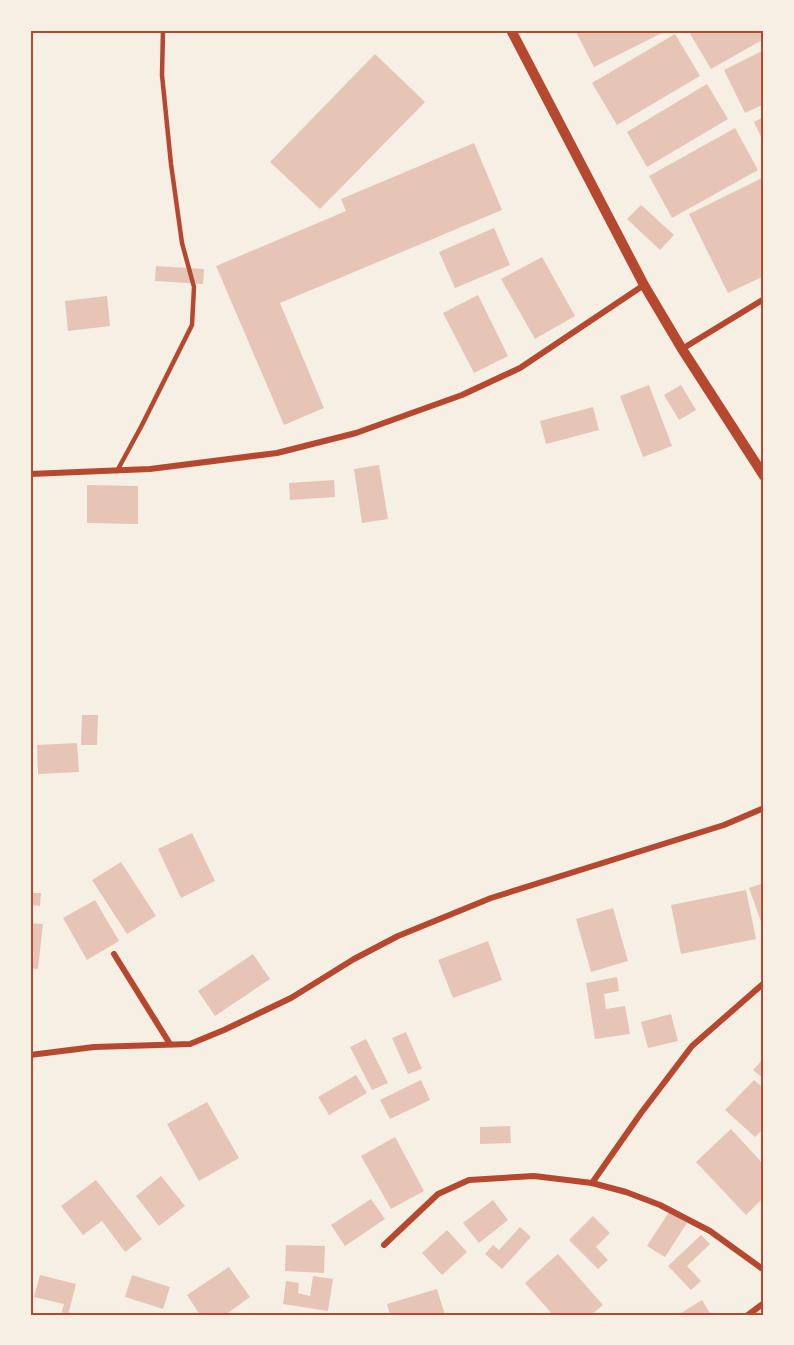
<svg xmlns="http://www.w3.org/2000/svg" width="794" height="1345" viewBox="0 0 794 1345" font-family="Helvetica,sans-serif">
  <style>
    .building { fill: #e6c5b7 }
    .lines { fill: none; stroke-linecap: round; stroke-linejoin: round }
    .service { stroke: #b5482f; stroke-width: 4.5 }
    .minor { stroke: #b5482f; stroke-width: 6 }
    .tertiary { stroke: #b5482f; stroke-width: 10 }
    .neatline { fill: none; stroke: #b5482f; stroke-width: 2 }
  </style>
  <rect width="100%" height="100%" fill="#f6efe4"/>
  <g class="building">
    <polygon points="575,30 668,30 594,67"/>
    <polygon points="692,30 764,30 764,39 711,69 689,32"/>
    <polygon points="675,34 700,76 617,125 592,83"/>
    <polygon points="764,50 764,104 745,113 724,70"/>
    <polygon points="375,54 425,102 320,209 270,162"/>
    <polygon points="707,84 728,119 647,167 627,132"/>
    <polygon points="764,117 764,143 754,122"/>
    <polygon points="735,128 758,170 672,218 649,176"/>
    <polygon points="474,143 502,210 280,303 324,408 284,425 216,266 346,211 341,199"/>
    <polygon points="764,177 764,276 728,293 689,214"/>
    <polygon points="641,205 674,235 660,250 627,219"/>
    <polygon points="494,228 510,265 455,288 439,252"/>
    <polygon points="542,257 575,316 535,339 501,279"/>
    <polygon points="156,266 204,269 203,284 155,281"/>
    <polygon points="478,295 508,356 474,373 443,313"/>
    <polygon points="107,296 110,326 68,331 65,301"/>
    <polygon points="649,385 672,446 643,457 620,396"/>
    <polygon points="681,385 696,410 679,420 664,395"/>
    <polygon points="593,407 599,430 546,444 540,421"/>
    <polygon points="379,465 388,519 362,523 354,469"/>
    <polygon points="334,480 335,497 290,500 289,483"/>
    <polygon points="87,485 138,486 138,524 87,523"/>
    <polygon points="82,715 98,715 97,745 81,745"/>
    <polygon points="77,743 79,772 38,774 37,745"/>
    <polygon points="192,833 215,881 181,898 158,849"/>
    <polygon points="121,862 156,916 127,934 92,880"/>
    <polygon points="764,883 764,930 749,888"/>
    <polygon points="746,890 756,939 681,954 671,905"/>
    <polygon points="30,893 41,893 40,906 30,905"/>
    <polygon points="95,900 119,941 87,960 63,918"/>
    <polygon points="613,908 628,961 591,972 576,919"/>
    <polygon points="30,923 43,924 38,969 30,968"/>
    <polygon points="488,941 502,980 453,998 438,960"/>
    <polygon points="253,954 270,979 215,1016 198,991"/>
    <polygon points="617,977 619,991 604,994 606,1009 625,1006 630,1034 595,1039 586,983"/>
    <polygon points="671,1014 678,1041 648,1048 641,1022"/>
    <polygon points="406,1032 422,1069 408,1074 392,1038"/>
    <polygon points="366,1039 388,1083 372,1090 350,1047"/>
    <polygon points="764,1058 764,1079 753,1070"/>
    <polygon points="356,1075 367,1093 329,1115 318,1097"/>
    <polygon points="421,1080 430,1100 390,1119 380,1100"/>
    <polygon points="754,1080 764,1089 764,1128 755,1137 725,1110"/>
    <polygon points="207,1102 239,1158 199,1181 167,1124"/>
    <polygon points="510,1126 511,1143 480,1144 480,1127"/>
    <polygon points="731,1129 764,1165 764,1197 746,1215 696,1162"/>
    <polygon points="395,1137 424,1191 391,1209 361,1156"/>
    <polygon points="161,1176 185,1206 159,1226 136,1196"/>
    <polygon points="96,1180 142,1239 125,1252 102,1221 83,1235 61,1206"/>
    <polygon points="371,1199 385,1219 345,1246 331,1225"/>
    <polygon points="493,1200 508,1220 479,1243 463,1223"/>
    <polygon points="669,1212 687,1223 665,1257 647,1246"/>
    <polygon points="593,1216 610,1233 596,1247 608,1260 598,1269 569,1240"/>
    <polygon points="520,1227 531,1237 502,1269 485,1254 493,1245 499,1250"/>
    <polygon points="447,1230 467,1252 442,1275 422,1253"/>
    <polygon points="701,1235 710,1244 687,1266 701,1281 691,1290 668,1266"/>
    <polygon points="286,1245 325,1246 324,1273 285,1271"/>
    <polygon points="558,1254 603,1305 591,1315 553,1315 525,1283"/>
    <polygon points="229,1267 250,1297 225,1315 200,1315 187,1295"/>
    <polygon points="40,1275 76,1284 68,1315 61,1315 64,1304 34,1297"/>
    <polygon points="132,1275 170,1287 163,1309 125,1297"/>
    <polygon points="313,1276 333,1279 328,1311 283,1304 286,1281 299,1283 298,1293 310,1296"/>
    <polygon points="437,1289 445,1315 390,1315 387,1304"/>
    <polygon points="702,1300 711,1315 678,1315"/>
  </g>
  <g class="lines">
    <polyline class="service" points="117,471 142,425 192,325 194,287 182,243 171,164 162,75 163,30"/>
    <g class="minor">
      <polyline points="682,349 764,299"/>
      <polyline points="30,474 150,469 277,453 356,433 462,395 520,368 644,285"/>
      <polyline points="114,954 170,1044"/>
      <polyline points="30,1055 94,1047 190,1044 224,1030 291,998 354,959 398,936 491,898 724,825 764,808"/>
      <polyline points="592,1183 641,1113 692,1046 764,983"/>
      <polyline points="384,1245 438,1194 469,1180 534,1176 592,1183 626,1192 660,1205 710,1231 764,1270"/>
      <polyline points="748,1315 764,1303"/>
    </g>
    <polyline class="tertiary" points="511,30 644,285 682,349 764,476"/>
  </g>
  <rect width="794" height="1345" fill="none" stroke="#f6efe4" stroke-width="63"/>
  <rect x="32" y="32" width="730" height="1282" class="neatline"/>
</svg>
